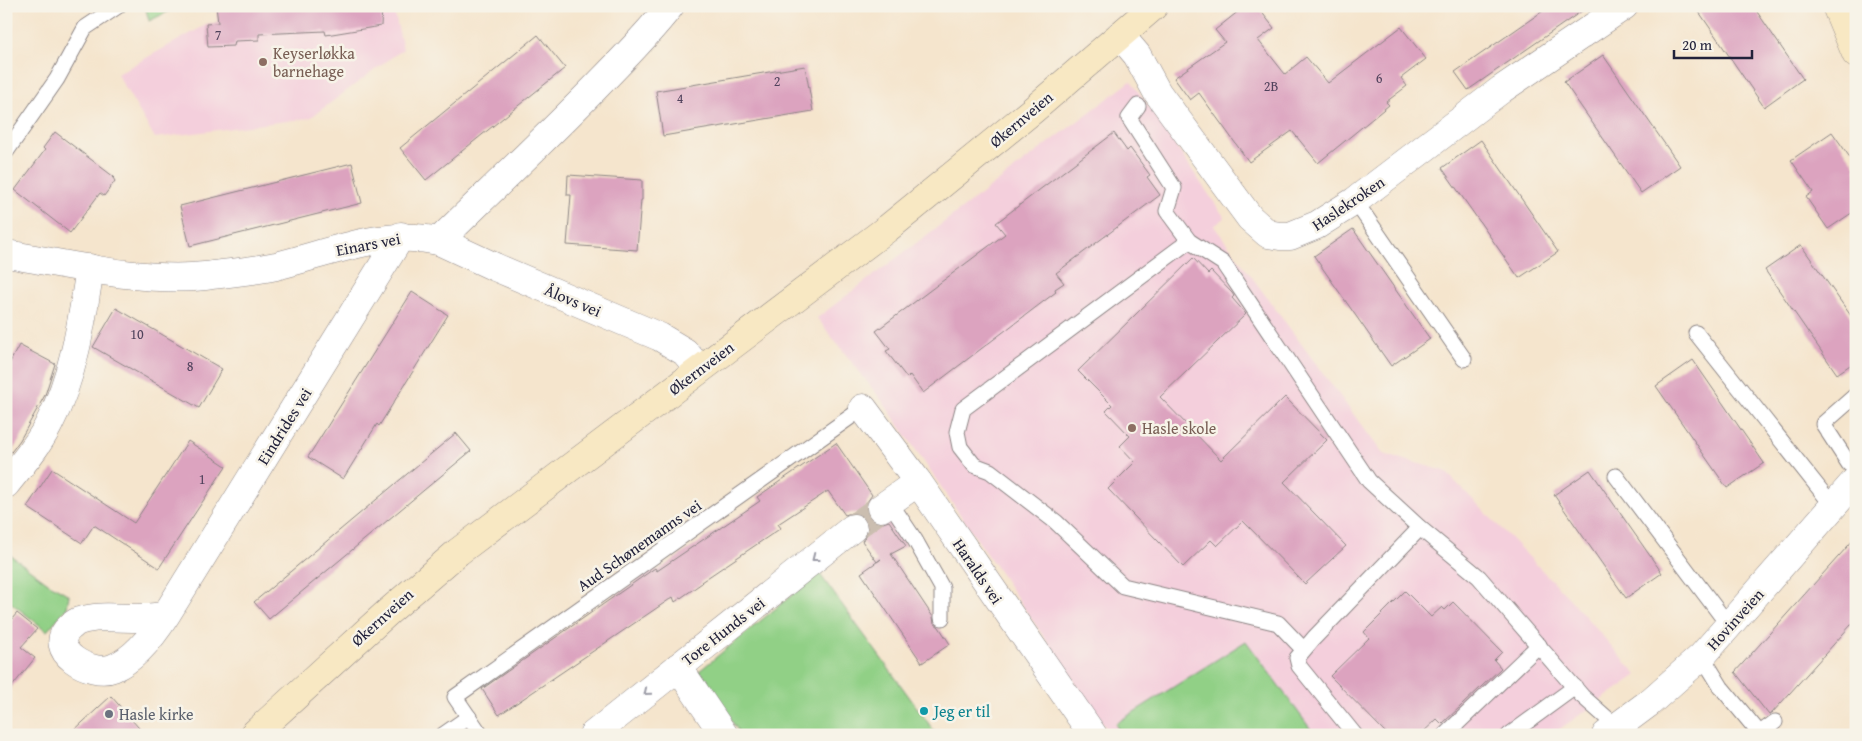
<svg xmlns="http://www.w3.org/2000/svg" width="1862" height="741" viewBox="0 0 1862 741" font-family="'Gentium Book Plus',serif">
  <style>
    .built { fill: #f4cfdc }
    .green { fill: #91d086; stroke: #5a7960 }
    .building { fill: #dca3bf }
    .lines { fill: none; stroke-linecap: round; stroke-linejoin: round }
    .minor-tunnel { stroke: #cbbeb0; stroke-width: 28; stroke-dasharray: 28 14; stroke-linecap: butt }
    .service-casing { stroke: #8c8484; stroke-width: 17 }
    .minor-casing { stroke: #8c8484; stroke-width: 29 }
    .secondary-casing { stroke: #8c8484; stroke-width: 29 }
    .service { stroke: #fff; stroke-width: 15 }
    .minor { stroke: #fff; stroke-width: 28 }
    .secondary { stroke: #f8e8c3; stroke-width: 28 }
    .oneway { stroke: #9c9ca7 }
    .education-dot { fill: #8d6e63; stroke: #f7f3e8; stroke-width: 2 }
    .culture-dot { fill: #0f9aa8; stroke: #f7f3e8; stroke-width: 2 }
    .worship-dot { fill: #6b7280; stroke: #f7f3e8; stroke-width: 2 }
    .labels { text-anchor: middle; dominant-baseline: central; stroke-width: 5; stroke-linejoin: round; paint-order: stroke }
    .number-label { font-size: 14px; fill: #50425c }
    .education-label { font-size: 16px; fill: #785e54; stroke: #f7f3e8; text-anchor: start }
    .street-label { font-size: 16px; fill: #22223b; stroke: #f7f3e8 }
    .culture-label { font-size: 16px; fill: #0d838f; stroke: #f7f3e8; text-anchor: start }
    .worship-label { font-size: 16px; fill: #5b616d; stroke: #f7f3e8; text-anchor: start }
  </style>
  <rect width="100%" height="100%" fill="#f7f3e8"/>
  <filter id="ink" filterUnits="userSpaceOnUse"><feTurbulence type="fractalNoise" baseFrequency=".02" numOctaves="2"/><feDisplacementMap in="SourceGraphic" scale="10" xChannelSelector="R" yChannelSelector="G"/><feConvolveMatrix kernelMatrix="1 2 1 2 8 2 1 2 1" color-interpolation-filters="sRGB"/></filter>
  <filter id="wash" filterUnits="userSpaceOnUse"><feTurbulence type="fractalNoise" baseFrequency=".0096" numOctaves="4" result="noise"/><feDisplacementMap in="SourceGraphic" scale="20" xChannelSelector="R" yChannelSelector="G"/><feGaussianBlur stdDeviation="1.12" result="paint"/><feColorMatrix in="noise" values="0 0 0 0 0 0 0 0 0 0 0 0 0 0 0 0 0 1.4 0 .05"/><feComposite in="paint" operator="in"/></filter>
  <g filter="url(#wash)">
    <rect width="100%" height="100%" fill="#f5e5cd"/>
    <g class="built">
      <polygon points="217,6 393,6 403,49 310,118 155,138 117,74 206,25 218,24"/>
      <polygon points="1131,81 1225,218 1214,226 1383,454 1445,471 1569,598 1637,675 1551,735 1111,735 883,402 817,318"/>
    </g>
    <g class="green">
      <polygon points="145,6 180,6 149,21"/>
      <polygon points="6,552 48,583 69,595 67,608 47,631 6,599"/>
      <polygon points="819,573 937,735 741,735 698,672"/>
      <polygon points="1246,641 1315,735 1122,735 1115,724"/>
    </g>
    <g id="blocks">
      <g class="building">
        <polygon points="216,6 382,6 381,26 326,35 325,31 259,34 259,40 235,41 234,46 208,47 206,24 218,23"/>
        <polygon points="1245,6 1257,6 1274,28 1258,40 1285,74 1306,57 1328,83 1401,27 1426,59 1401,78 1407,86 1386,102 1389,105 1318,163 1292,131 1249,162 1199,93 1190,100 1174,78 1225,42 1215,30"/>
        <polygon points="1550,6 1589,6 1468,90 1455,72"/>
        <polygon points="1695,6 1753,6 1803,79 1764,107"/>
        <polygon points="538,35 565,68 426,180 400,148"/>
        <polygon points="1603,55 1680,166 1641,193 1564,82"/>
        <polygon points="805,66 813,111 663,136 656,91"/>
        <polygon points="55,132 114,177 113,178 115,181 104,196 100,193 70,233 15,190 45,150 43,148"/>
        <polygon points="1832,132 1856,166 1856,210 1828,229 1806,197 1813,192 1791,160"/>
        <polygon points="1114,133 1127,151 1130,148 1150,175 1147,177 1160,195 1056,273 1064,283 1055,289 1056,292 923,393 910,375 907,378 886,351 890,349 876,331 1005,234 996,223"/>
        <polygon points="1481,140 1558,252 1519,278 1442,168"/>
        <polygon points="352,163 362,203 190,246 180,206"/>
        <polygon points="568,175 642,180 642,200 641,200 637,250 567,245 571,195 567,195"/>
        <polygon points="1353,229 1430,339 1391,366 1314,256"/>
        <polygon points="1801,245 1856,323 1856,361 1837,374 1765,270"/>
        <polygon points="1193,258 1208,274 1211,271 1232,293 1234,296 1232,298 1246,314 1160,397 1221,460 1285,397 1327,440 1284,482 1346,546 1305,584 1243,521 1217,546 1211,540 1183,567 1108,489 1135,462 1120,446 1130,436 1106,411 1112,405 1078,371"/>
        <polygon points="412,292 448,315 379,426 377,424 343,479 308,457"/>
        <polygon points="116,308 222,369 199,408 93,347"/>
        <polygon points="19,345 55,364 45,395 20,440 6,459 6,370"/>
        <polygon points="1693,360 1764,463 1727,488 1656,386"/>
        <polygon points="456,433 471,451 269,619 254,602"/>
        <polygon points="188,441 226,466 159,568 94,525 82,543 27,507 52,469 134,523"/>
        <polygon points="836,443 872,495 867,502 866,510 868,517 875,522 883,523 889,521 906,546 891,554 933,617 934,623 939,627 950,644 922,663 861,573 881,559 877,562 862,541 868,533 868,526 865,519 858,513 851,513 845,515 828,491 778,524 781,528 701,582 702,583 675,602 673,597 499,715 482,689 655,568 657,571 760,501 757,497"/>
        <polygon points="1590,470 1662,573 1626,598 1554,495"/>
        <polygon points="1856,537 1856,624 1851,625 1772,713 1769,715 1735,672"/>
        <polygon points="1405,591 1431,617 1442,607 1445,610 1453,602 1502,652 1494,660 1501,668 1442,724 1437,719 1420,735 1388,735 1330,676 1369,638 1364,632"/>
        <polygon points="17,613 37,629 21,647 35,658 6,694 6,626"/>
        <polygon points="111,696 145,735 69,735"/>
      </g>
    </g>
  </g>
  <g filter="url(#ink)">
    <use href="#blocks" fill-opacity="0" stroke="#8c8484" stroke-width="1"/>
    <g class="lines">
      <polyline class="minor-tunnel" points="853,528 881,508"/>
      <g class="service-casing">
        <g id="service">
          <polyline points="1138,106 1129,118 1174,188 1167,211 1189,241 1223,263 1369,481 1420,528 1479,577 1582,696 1617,727"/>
          <polyline points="6,152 57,79 85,28 118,6"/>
          <polyline points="1355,201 1464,359"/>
          <polyline points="1189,241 963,409 957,432 960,447 974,465 990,471 1056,522 1123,586 1278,623 1303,649"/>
          <polyline points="1696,333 1833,506"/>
          <polyline points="1849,464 1823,424 1856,395"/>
          <polyline points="1616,476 1729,626"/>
          <polyline points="889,501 915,540 942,588 942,618"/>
          <polyline points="1702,656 1721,687 1761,735"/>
          <polyline points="1760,733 1775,722"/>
          <polyline points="443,735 469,717"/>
          <polyline points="481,735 455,697 863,408"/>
          <polyline points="1355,735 1299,666 1297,658 1314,638 1420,528"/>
          <polyline points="1445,735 1539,645"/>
          <polyline points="1509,735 1575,687"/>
        </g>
      </g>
      <g class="minor-casing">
        <g id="minor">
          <polyline points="1120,35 1137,55 1157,92 1250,218 1268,234 1280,236 1290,236 1317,225 1355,201 1502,89 1624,6"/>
          <polyline points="439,241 495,267 660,337 685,352 699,369"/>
          <path d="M 6,254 C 68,264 143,283 205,276 C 228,273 253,271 276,266 C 330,253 383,229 439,241 C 490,191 542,142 592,91 C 619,63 646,37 670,6"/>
          <polyline points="863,408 918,482 1093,735"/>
          <path d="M 6,484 C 21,465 38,446 49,424 C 74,376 82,321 90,268"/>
          <polyline points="881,508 918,482"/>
          <path d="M 166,615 C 138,623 107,612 79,621 C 75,622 73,625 70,627 C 44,650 91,677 113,668 C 135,659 154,634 166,615 L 401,236"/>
          <polyline points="678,667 724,735"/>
          <polyline points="593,735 853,528"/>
          <polyline points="1606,735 1649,703 1702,656 1856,480"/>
        </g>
      </g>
      <g class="secondary-casing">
        <g id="secondary">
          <polyline points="1836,6 1856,54"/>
          <polyline points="253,735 387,613 458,552 888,228 1033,110 1154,6"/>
        </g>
      </g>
      <use href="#service" class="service"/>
      <use href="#minor" class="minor"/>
      <use href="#secondary" class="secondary"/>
    </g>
    <defs><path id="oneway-chevron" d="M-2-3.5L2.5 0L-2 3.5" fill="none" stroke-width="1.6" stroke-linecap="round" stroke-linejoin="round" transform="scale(1.25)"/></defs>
    <g class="oneway">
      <use href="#oneway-chevron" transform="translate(815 558) rotate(142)"/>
      <use href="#oneway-chevron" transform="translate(647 692) rotate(141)"/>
    </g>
  </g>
  <g class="education-dot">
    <circle cx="263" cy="62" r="5"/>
    <circle cx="1132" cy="428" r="5"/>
  </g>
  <circle class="culture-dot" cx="924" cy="711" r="5"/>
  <circle class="worship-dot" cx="109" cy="714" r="5"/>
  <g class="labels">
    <g class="number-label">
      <text x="218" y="35">7</text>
      <text x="1379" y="78">6</text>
      <text x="777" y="81">2</text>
      <text x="1271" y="86">2B</text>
      <text x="680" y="98">4</text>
      <text x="137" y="334">10</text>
      <text x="190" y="366">8</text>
      <text x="202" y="479">1</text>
    </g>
    <g class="education-label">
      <text x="273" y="53">Keyserløkka<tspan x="273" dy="18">barnehage</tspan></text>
      <text x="1142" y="428">Hasle skole</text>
    </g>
    <g class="street-label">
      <text transform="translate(1021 119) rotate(-40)">Økernveien</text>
      <text transform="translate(1348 203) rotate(-34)">Haslekroken</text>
      <text transform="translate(368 244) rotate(-11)">Einars vei</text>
      <text transform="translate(573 300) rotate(23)">Ålovs vei</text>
      <text transform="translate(701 368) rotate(-37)">Økernveien</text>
      <text transform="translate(284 426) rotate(-58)">Eindrides vei</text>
      <text transform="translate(639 545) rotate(-35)">Aud Schønemanns vei</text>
      <text transform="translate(978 571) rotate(56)">Haralds vei</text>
      <text transform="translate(382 617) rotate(-42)">Økernveien</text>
      <text transform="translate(1735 619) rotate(-48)">Hovinveien</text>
      <text transform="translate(723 631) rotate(-38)">Tore Hunds vei</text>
    </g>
    <g class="culture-label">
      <text x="934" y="711">Jeg er til</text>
    </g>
    <g class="worship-label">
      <text x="119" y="714">Hasle kirke</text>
    </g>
  </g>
  <rect width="1862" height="741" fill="none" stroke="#f7f3e8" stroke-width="25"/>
  <path d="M1674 50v8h78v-8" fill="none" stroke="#22223b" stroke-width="2.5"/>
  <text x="1682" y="50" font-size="15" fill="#22223b" stroke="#f7f3e8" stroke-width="4" paint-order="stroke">20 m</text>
</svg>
